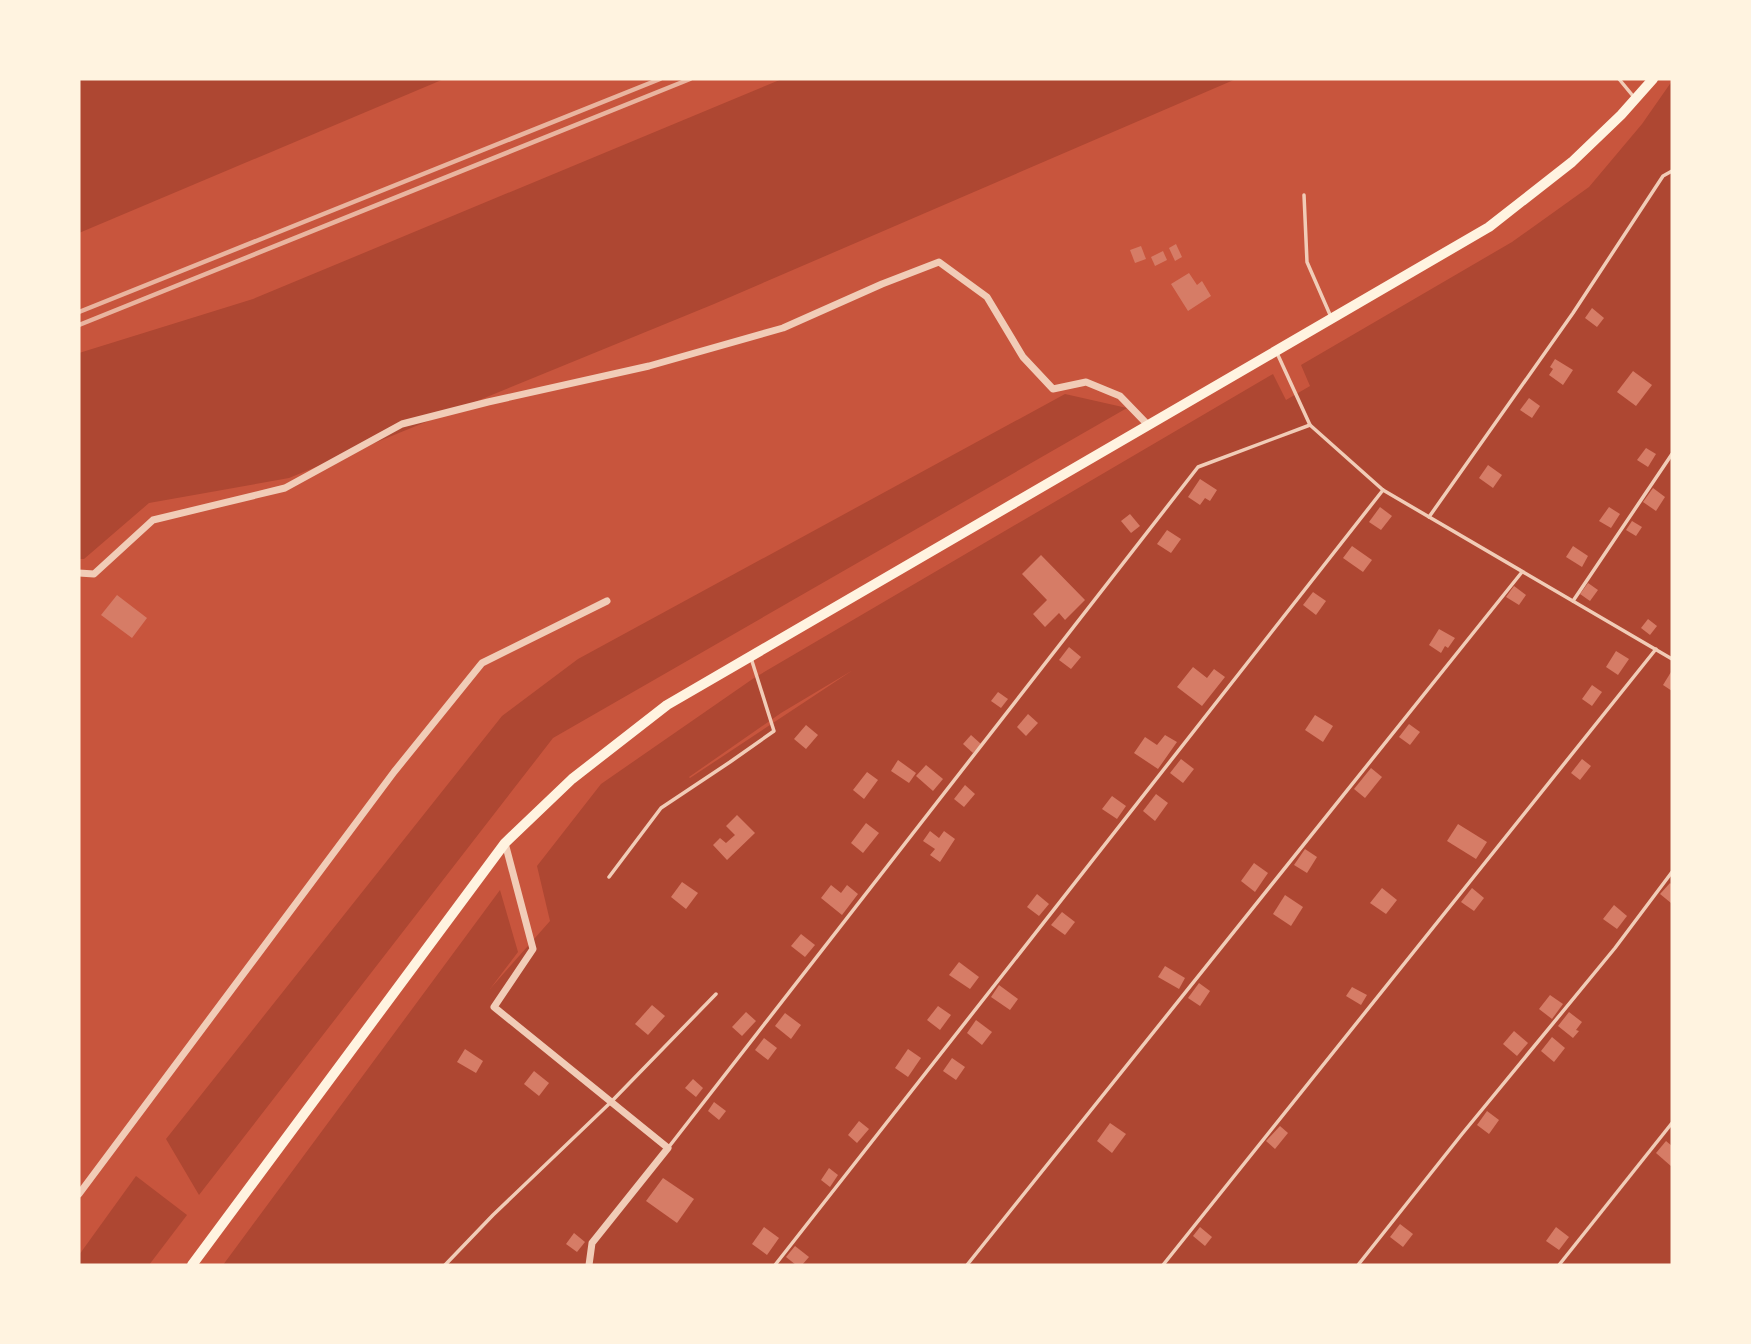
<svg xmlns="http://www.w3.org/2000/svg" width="1751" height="1344" viewBox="0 0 1751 1344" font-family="'Alegreya Sans',sans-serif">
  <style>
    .green { fill: #ae4732; fill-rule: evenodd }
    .building { fill: #d67c66 }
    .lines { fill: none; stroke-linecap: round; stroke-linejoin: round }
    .service { stroke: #f1ccb7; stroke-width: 3.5 }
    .minor { stroke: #f1ccb7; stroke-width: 7 }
    .secondary { stroke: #fff3e0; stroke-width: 10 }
    .rail { stroke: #e9b49f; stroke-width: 4.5 }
  </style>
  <rect width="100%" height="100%" fill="#c8553d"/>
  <g class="green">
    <polygon points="79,79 444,79 79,233"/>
    <polygon points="782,79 1236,79 714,304 289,478 149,503 84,559 79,559 79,353 253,299"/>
    <path d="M 1672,81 L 1672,1265 L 223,1265 L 500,890 L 518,952 L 490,989 L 550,921 L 537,866 L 601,784 L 754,678 L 1273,374 L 1286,400 L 1310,386 L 1301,365 L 1512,242 L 1589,187 L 1642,124 ZM 853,670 L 690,778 L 689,777 L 781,713 Z"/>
    <polygon points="1065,394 1127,408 553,738 199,1195 166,1139 502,716 578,659"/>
    <polygon points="136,1176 187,1215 149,1265 79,1265 79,1255"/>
  </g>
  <g class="building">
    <polygon points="1176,244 1182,257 1175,261 1169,248"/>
    <polygon points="1141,246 1146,259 1135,263 1130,250"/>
    <polygon points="1163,251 1167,260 1155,266 1151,257"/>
    <polygon points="1189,273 1197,285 1202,281 1211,296 1188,311 1171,284"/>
    <polygon points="1592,308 1604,318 1597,327 1585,318"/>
    <polygon points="1555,359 1573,370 1563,385 1549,375 1553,369 1550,367"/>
    <polygon points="1633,371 1652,385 1636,406 1617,392"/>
    <polygon points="1529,398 1540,406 1532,418 1520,410"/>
    <polygon points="1646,448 1656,454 1648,467 1637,460"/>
    <polygon points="1488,465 1502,475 1493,488 1479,478"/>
    <polygon points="1200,479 1217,490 1210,501 1205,498 1200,505 1188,497"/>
    <polygon points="1653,488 1665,497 1656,511 1643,502"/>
    <polygon points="1380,507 1392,516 1381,530 1369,522"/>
    <polygon points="1609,507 1620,514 1611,528 1599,521"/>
    <polygon points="1130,514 1140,526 1131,533 1121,521"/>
    <polygon points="1632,521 1642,527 1636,536 1626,530"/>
    <polygon points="1167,530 1181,539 1171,553 1157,544"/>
    <polygon points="1352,546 1372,560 1363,572 1343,558"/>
    <polygon points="1573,546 1588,556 1582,567 1566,557"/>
    <polygon points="1041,555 1085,600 1065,620 1059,613 1045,627 1033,614 1047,600 1022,574"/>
    <polygon points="1588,583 1598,590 1590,601 1580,594"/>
    <polygon points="1514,586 1526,595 1519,605 1506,597"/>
    <polygon points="1313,592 1326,601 1316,615 1303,605"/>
    <polygon points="117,595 147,618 132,638 101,615"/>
    <polygon points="1648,619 1657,626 1650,635 1641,628"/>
    <polygon points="1439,629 1455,638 1448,648 1445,646 1441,653 1429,645"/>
    <polygon points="1069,647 1081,657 1071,669 1059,660"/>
    <polygon points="1616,651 1629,659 1618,675 1606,667"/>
    <polygon points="1193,667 1207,678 1214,669 1225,677 1202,706 1177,687"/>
    <polygon points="1671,672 1672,673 1672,691 1663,685"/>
    <polygon points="1592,685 1602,692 1592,706 1582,699"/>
    <polygon points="998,692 1008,699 1001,708 991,701"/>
    <polygon points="1028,714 1038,723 1026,736 1017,727"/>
    <polygon points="1315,715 1333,726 1323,742 1305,730"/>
    <polygon points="1409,724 1420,732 1410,745 1399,737"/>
    <polygon points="806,725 818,735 806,749 794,739"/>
    <polygon points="971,735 981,744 973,753 963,744"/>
    <polygon points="1165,735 1177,742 1158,769 1134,753 1145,737 1157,745"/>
    <polygon points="1181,759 1194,769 1183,783 1170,773"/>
    <polygon points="1582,759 1591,766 1580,780 1571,773"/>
    <polygon points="898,760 916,773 909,783 891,771"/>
    <polygon points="926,765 943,779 933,791 916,776"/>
    <polygon points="1371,768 1382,777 1365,798 1354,789"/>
    <polygon points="867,772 878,780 864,799 853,790"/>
    <polygon points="965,785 975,794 964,807 954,799"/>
    <polygon points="1156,794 1168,803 1155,821 1143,811"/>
    <polygon points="1112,796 1126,806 1117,819 1102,809"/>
    <polygon points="737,815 755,833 727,860 713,845 720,838 726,843 735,835 726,826"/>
    <polygon points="866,823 879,833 863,853 851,843"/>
    <polygon points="1458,824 1487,842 1476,859 1447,841"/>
    <polygon points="930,831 939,838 944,831 955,839 940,862 930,855 935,849 923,841"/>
    <polygon points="1305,849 1317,857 1307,873 1294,865"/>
    <polygon points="1254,863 1268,873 1255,892 1241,881"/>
    <polygon points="682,882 698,893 686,909 671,897"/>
    <polygon points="1670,883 1672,885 1672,901 1671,903 1660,894"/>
    <polygon points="831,885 841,893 847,885 858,894 842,915 821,898"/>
    <polygon points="1382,888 1397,900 1386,914 1370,903"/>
    <polygon points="1472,888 1484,898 1474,911 1461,902"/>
    <polygon points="1037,894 1049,904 1039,916 1027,907"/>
    <polygon points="1285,895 1303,907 1291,926 1273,914"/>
    <polygon points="1614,905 1627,916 1617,929 1603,919"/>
    <polygon points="1062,912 1075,922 1065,935 1051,925"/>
    <polygon points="801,934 815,945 805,957 791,946"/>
    <polygon points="959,962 979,977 970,989 949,975"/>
    <polygon points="1165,966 1185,978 1179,989 1158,977"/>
    <polygon points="1199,983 1210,991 1200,1006 1188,998"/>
    <polygon points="999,985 1018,999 1010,1010 991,997"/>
    <polygon points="1352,987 1367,995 1361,1005 1346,996"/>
    <polygon points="1550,995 1563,1004 1552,1019 1539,1009"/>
    <polygon points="652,1005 665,1016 648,1035 635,1024"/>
    <polygon points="938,1006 951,1015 940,1030 927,1020"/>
    <polygon points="746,1012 756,1021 742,1036 732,1027"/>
    <polygon points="1569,1012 1582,1022 1576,1030 1579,1031 1573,1038 1558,1026"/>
    <polygon points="785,1013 801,1025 791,1039 775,1026"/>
    <polygon points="976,1020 992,1032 982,1045 967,1033"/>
    <polygon points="1514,1031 1528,1043 1517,1056 1503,1044"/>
    <polygon points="1552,1037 1565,1048 1554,1062 1541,1051"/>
    <polygon points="764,1038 777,1048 768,1060 755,1050"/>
    <polygon points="465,1049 483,1061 476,1073 457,1062"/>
    <polygon points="908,1049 921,1058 908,1077 895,1068"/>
    <polygon points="952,1058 965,1067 956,1080 943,1071"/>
    <polygon points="534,1071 549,1083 539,1096 524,1084"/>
    <polygon points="693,1079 703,1088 696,1097 685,1088"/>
    <polygon points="714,1102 726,1111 719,1120 708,1111"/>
    <polygon points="1487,1111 1499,1120 1489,1134 1477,1125"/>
    <polygon points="859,1121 869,1129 857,1143 848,1135"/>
    <polygon points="1110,1123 1126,1134 1112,1153 1097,1141"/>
    <polygon points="1280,1126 1288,1133 1275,1149 1266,1141"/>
    <polygon points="1666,1141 1672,1146 1672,1167 1656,1153"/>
    <polygon points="829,1168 838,1175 830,1187 821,1180"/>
    <polygon points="663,1178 694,1199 677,1223 646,1201"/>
    <polygon points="1400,1224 1413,1234 1403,1247 1390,1237"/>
    <polygon points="764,1227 779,1238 767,1255 752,1244"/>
    <polygon points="1200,1227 1212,1237 1205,1246 1193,1236"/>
    <polygon points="1556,1227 1569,1237 1559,1250 1546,1241"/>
    <polygon points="574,1233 585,1242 577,1252 566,1244"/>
    <polygon points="795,1246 809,1257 802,1265 796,1265 786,1257"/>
  </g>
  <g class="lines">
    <g class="service">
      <polyline points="1619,79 1633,96"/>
      <polyline points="1304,195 1307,262 1331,317"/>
      <polyline points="1277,353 1310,425 1383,490 1672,659"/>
      <polyline points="1429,517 1573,313 1663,176 1672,171"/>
      <polyline points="1573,601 1672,454"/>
      <polyline points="609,877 661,808 730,762 774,731 751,658"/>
      <polyline points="668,1148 1198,467 1310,425"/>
      <polyline points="445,1265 493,1215 611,1102 716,994"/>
      <polyline points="775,1265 1383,490"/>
      <polyline points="967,1265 1522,572"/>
      <polyline points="1163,1265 1656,649"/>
      <polyline points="1358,1265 1462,1134 1615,948 1672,872"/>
      <polyline points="1559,1265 1672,1123"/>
    </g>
    <g class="minor">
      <polyline points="79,573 94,574 153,520 285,488 402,424 488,402 649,366 783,328 882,284 939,262 987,297 1023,357 1053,389 1086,382 1120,396 1148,425"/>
      <polyline points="505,843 533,949 494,1007 668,1148 592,1243 589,1265"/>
      <polyline points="79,1194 394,772 482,663 607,601"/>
    </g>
    <polyline class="secondary" points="192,1265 505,843 572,779 667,705 1489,227 1572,162 1621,115 1653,79"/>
    <g class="rail">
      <polyline points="79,312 660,79"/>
      <polyline points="79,325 690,79"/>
    </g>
  </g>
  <rect width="1751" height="1344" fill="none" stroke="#fff3e0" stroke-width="161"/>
</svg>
